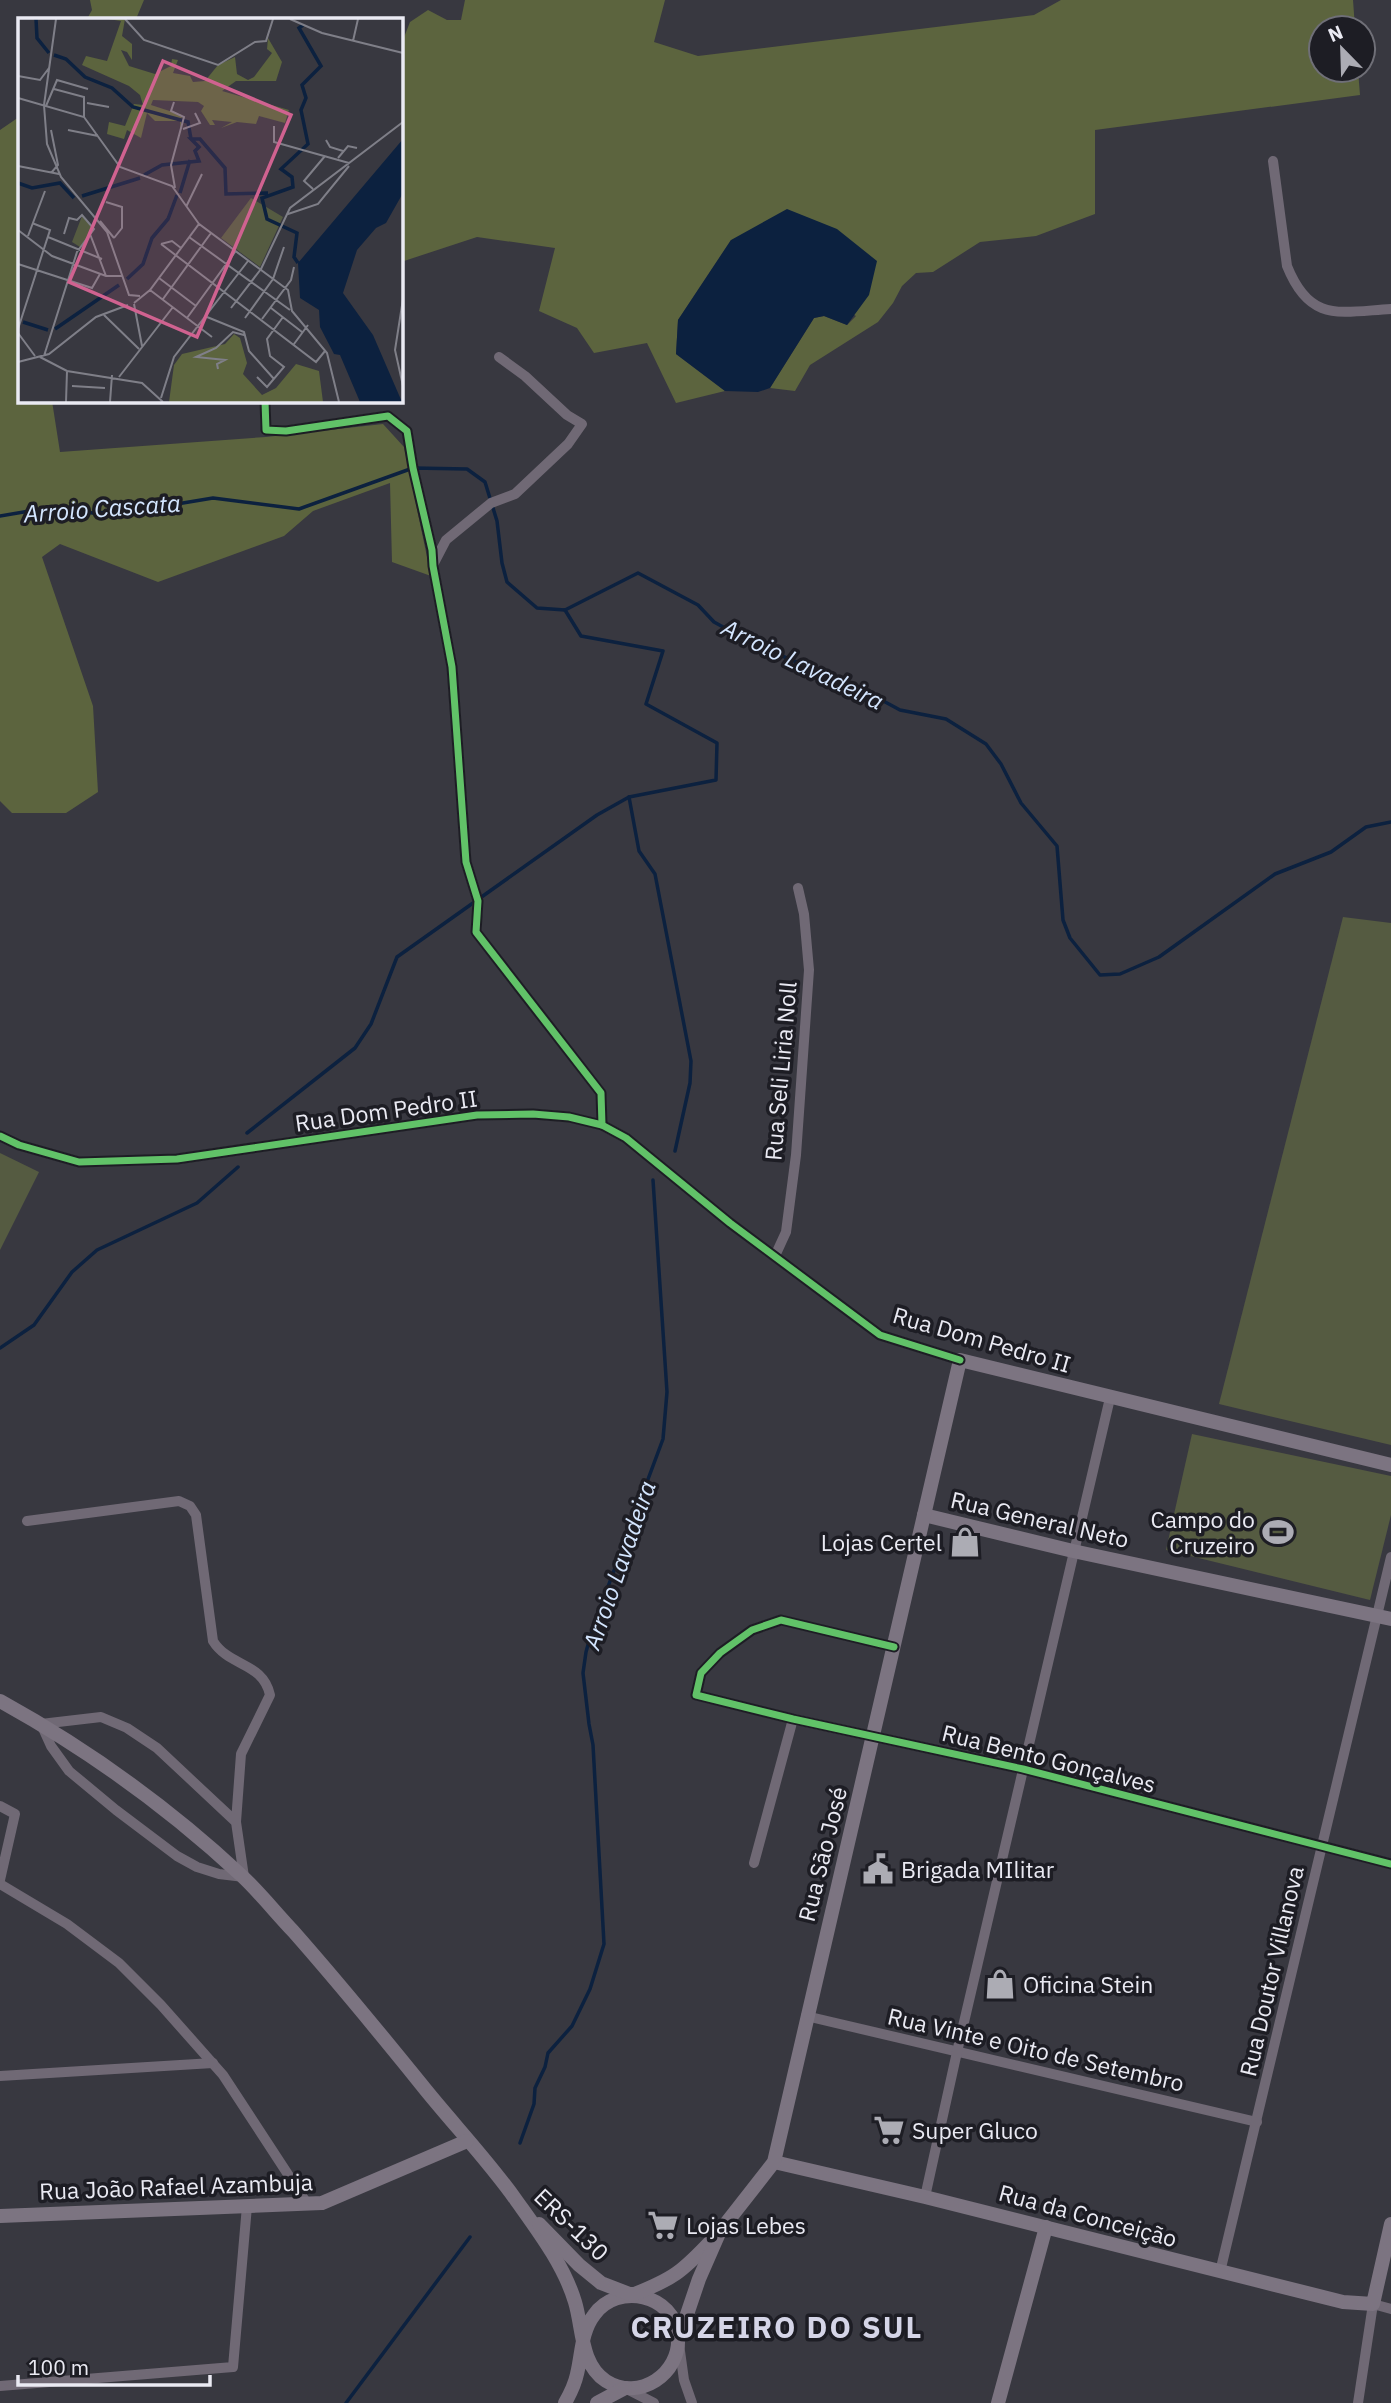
<svg xmlns="http://www.w3.org/2000/svg" width="1391" height="2403" viewBox="0 0 1391 2403" font-family="'IBM Plex Sans',sans-serif">
  <style>
    .green { fill: #555b41 }
    .forest { fill: #5c643e }
    .water { fill: #0c213f }
    .lines { fill: none; stroke-linecap: round; stroke-linejoin: round }
    .stream { stroke: #0c213f; stroke-width: 3.5 }
    .street { stroke: #706975; stroke-width: 10 }
    .secondary { stroke: #7c7481; stroke-width: 14 }
    .cycleway-casing { stroke: #1d1d24; stroke-width: 11 }
    .cycleway { stroke: #61c268; stroke-width: 7 }
    .labels { text-anchor: middle; dominant-baseline: central; stroke-width: 7; stroke-linejoin: round; paint-order: stroke }
    .street-label { font-size: 23px; fill: #eaeaf3; stroke: #1d1d24 }
    .poi-label { font-size: 23px; fill: #eaeaf3; stroke: #1d1d24; text-anchor: start }
    .water-label { font-size: 24px; font-style: italic; fill: #d4e6ff; stroke: #1d1d24 }
    .district-label { font-size: 30px; font-weight: bold; letter-spacing: 2px; fill: #d5d5e7; stroke: #1d1d24 }
    .inset-river { fill: none; stroke: #0c213f; stroke-width: 3.5 }
    .inset-road { fill: none; stroke: #7f7f88; stroke-width: 2 }
    .view { fill: #d06290; fill-opacity: 0.15; stroke: #d06290; stroke-width: 3.5 }
    .inset-edge { fill: none; stroke: #eaeaf3; stroke-width: 3.5 }
  </style>
  <rect width="100%" height="100%" fill="#383840"/>
  <g class="green">
    <polygon points="1343,917 1391,923 1391,1445 1219,1404"/>
    <polygon points="0,1153 39,1172 0,1250"/>
    <polygon points="1192,1434 1391,1476 1391,1515 1370,1600 1166,1550"/>
  </g>
  <g class="forest">
    <polygon points="90,0 144,0 136,19 87,19 92,10"/>
    <polygon points="465,0 665,0 654,42 698,56 1034,15 1061,0 1353,0 1355,28 1321,28 1321,70 1358,70 1360,95 1095,130 1095,214 1036,236 980,242 933,272 916,273 902,286 893,303 878,322 810,365 795,391 770,388 814,318 824,316 847,325 856,316 731,240 678,320 676,354 725,391 676,403 647,343 594,353 577,328 539,311 555,248 477,237 401,262 401,45 410,22 428,10 447,20 461,20"/>
    <polygon points="19,117 19,401 52,401 60,452 266,437 383,424 404,447 431,576 392,562 390,483 313,511 284,536 158,582 60,544 42,557 93,706 98,792 66,813 12,813 0,801 0,130"/>
  </g>
  <polygon class="water" points="787,209 837,229 877,261 869,295 847,325 824,316 814,318 770,388 758,392 725,391 676,354 678,320 731,240"/>
  <g class="lines">
    <g class="stream">
      <polyline points="0,516 47,508 93,513 135,511 213,498 299,509 413,468 467,469 485,482 497,521 502,563 507,582 537,608 565,610"/>
      <polyline points="629,797 639,851 655,874 691,1061 690,1083 675,1151"/>
      <polyline points="247,1133 355,1048 371,1024 397,957 597,815 629,797 716,780 717,743 646,704 663,651 581,636 565,610 638,573 698,605 714,622 756,645 863,690 900,710 946,719 986,744 1001,764 1021,803 1057,846 1063,920 1070,938 1100,975 1120,974 1159,957 1275,874 1331,852 1366,827 1391,822"/>
      <polyline points="0,1348 34,1325 72,1272 97,1250 197,1203 238,1167"/>
      <polyline points="520,2143 534,2104 535,2088 545,2067 548,2053 572,2026 590,1989 604,1944 593,1745 589,1724 583,1673 586,1652 593,1627 663,1439 667,1392 653,1180"/>
      <polyline points="346,2403 470,2237"/>
    </g>
    <g class="street">
      <path d="M 1273,161 L 1287,266 C 1310,323 1339,312 1391,309"/>
      <polyline points="265,401 266,430 286,431 388,416 407,431 413,468 432,550 433,566 452,667 466,862 478,901 476,932 601,1093 602,1125"/>
      <polyline points="434,563 446,540 491,503 515,494 568,444 582,424 567,415 525,376 499,357"/>
      <polyline points="0,1136 19,1145 79,1162 177,1159 477,1115 533,1114 569,1117 602,1125 626,1138 730,1223 880,1335 960,1360"/>
      <polyline points="775,1256 786,1232 796,1155 809,970 804,914 798,888"/>
      <path d="M 27,1521 L 179,1501 L 190,1506 L 196,1515 L 213,1641 C 229,1667 263,1662 270,1695 L 241,1754 L 236,1822"/>
      <polyline points="894,1647 781,1620 752,1630 720,1653 701,1673 696,1695 793,1719 1023,1769 1391,1864"/>
      <polygon points="101,1717 127,1728 157,1748 236,1822 244,1877 219,1874 197,1867 177,1856 116,1810 69,1771 51,1746 41,1724"/>
      <polyline points="0,1806 15,1814 0,1880"/>
      <polyline points="754,1863 793,1719"/>
      <polyline points="0,1884 67,1924 119,1963 161,2005 223,2075 308,2205"/>
      <polyline points="806,2016 1257,2122"/>
      <polyline points="0,2076 213,2063"/>
      <polyline points="925,2197 957,2052 1110,1398"/>
      <polyline points="1220,2272 1391,1557"/>
      <polyline points="679,2344 684,2380 692,2403"/>
      <polyline points="0,2386 233,2367 247,2206"/>
      <polyline points="625,2388 654,2403"/>
      <polyline points="1358,2403 1373,2304 1391,2309"/>
    </g>
    <g class="secondary">
      <polyline points="924,1515 1073,1551 1391,1619"/>
      <path d="M 0,1701 C 87,1749 169,1808 242,1876 C 260,1893 276,1913 293,1931 C 337,1981 379,2032 421,2084 C 452,2123 487,2159 516,2200 C 538,2231 564,2265 575,2302 C 583,2328 580,2364 606,2381 C 639,2402 681,2374 678,2336 C 675,2294 617,2282 594,2315 C 581,2332 582,2354 577,2374 C 575,2384 570,2394 565,2403"/>
      <polyline points="774,2162 925,2197 1343,2302 1373,2304 1391,2224"/>
      <polyline points="0,2216 322,2203 467,2141"/>
      <path d="M 539,2224 L 579,2265 L 601,2283 L 632,2295 C 673,2279 682,2272 712,2240"/>
      <polyline points="679,2338 699,2279 720,2231 774,2162 960,1360 1391,1465"/>
      <polyline points="597,2403 625,2388"/>
      <polyline points="998,2403 1046,2227"/>
    </g>
    <g class="cycleway-casing">
      <g id="cycleway">
        <polyline points="265,401 266,430 286,431 388,416 407,431 413,468 432,550 433,566 452,667 466,862 478,901 476,932 601,1093 602,1125"/>
        <polyline points="0,1136 19,1145 79,1162 177,1159 477,1115 533,1114 569,1117 602,1125 626,1138 730,1223 880,1335 960,1360"/>
        <polyline points="894,1647 781,1620 752,1630 720,1653 701,1673 696,1695 793,1719 1023,1769 1391,1864"/>
      </g>
    </g>
    <use href="#cycleway" class="cycleway"/>
  </g>
  <defs>
    <g id="stadium-bare" transform="scale(2.415)"><path d="M0-5a6.5 5 0 1 0 0 10a6.5 5 0 1 0 0-10ZM-3.5-1.8h7v3.6h-7Z" fill="#acacb4" stroke="#1d1d24" stroke-width="2.5" paint-order="stroke"/></g>
    <g id="shop-bare" transform="scale(2.415)"><path d="M-5-2.5h2.3a2.7 3.5 0 0 1 5.4 0H5L5.5 6h-11ZM-1.5-2.5h3a1.5 2.3 0 0 0-3 0Z" fill="#acacb4" stroke="#1d1d24" stroke-width="2.5" paint-order="stroke"/></g>
    <g id="civic-bare" transform="scale(2.415)"><path d="M-.6-6.5H3V-4.5H.6V-3L4-1V1h2V6H-6V1h2V-1L-.6-3ZM-1.2 2.5V6h2.4V2.5Z" fill="#acacb4" stroke="#1d1d24" stroke-width="2.5" paint-order="stroke"/></g>
    <g id="supermarket-bare" transform="scale(2.415)"><path d="M-6-5.5h2.5l.6 2H6L4.5 2H-2.5L-4.4-4H-6ZM-1.5 3.2a1.3 1.3 0 1 0 .1 0ZM3 3.2a1.3 1.3 0 1 0 .1 0Z" fill="#acacb4" stroke="#1d1d24" stroke-width="2.5" paint-order="stroke"/></g>
  </defs>
  <g fill-rule="evenodd">
    <use href="#stadium-bare" x="1278" y="1532"/>
    <use href="#shop-bare" x="965" y="1542"/>
    <use href="#civic-bare" x="878" y="1869"/>
    <use href="#shop-bare" x="1000" y="1984"/>
    <use href="#supermarket-bare" x="889" y="2130"/>
    <use href="#supermarket-bare" x="663" y="2225"/>
  </g>
  <g class="labels">
    <g class="street-label">
      <text transform="translate(780 1071) rotate(-85)">Rua Seli Liria Noll</text>
      <text transform="translate(386 1110) rotate(-8)">Rua Dom Pedro II</text>
      <text transform="translate(982 1339) rotate(16)">Rua Dom Pedro II</text>
      <text transform="translate(1040 1519) rotate(13)">Rua General Neto</text>
      <text transform="translate(1049 1758) rotate(14)">Rua Bento Gonçalves</text>
      <text transform="translate(822 1854) rotate(-76)">Rua São José</text>
      <text transform="translate(1271 1971) rotate(-77)">Rua Doutor Villanova</text>
      <text transform="translate(1036 2049) rotate(13)">Rua Vinte e Oito de Setembro</text>
      <text transform="translate(176 2186) rotate(-2)">Rua João Rafael Azambuja</text>
      <text transform="translate(1088 2215) rotate(15)">Rua da Conceição</text>
      <text transform="translate(572 2224) rotate(44)">ERS-130</text>
    </g>
    <g class="poi-label">
      <text x="1255" y="1519" text-anchor="end">Campo do<tspan x="1255" dy="26">Cruzeiro</tspan></text>
      <text x="942" y="1542" text-anchor="end">Lojas Certel</text>
      <text x="901" y="1869">Brigada MIlitar</text>
      <text x="1023" y="1984">Oficina Stein</text>
      <text x="912" y="2130">Super Gluco</text>
      <text x="686" y="2225">Lojas Lebes</text>
    </g>
    <g class="water-label">
      <text transform="translate(102 508) rotate(-4)">Arroio Cascata</text>
      <text transform="translate(803 664) rotate(26)">Arroio Lavadeira</text>
      <text transform="translate(619 1565) rotate(-71)">Arroio Lavadeira</text>
    </g>
    <g class="district-label">
      <text x="777" y="2326">CRUZEIRO DO SUL</text>
    </g>
  </g>
  <g transform="translate(18 18)">
    <rect width="385" height="385" fill="#383840"/>
    <path d="M 233,180 L 265,199 L 242,249 L 203,220 ZM 64,198 L 75,211 L 62,229 L 54,224 Z" fill="#555b41"/>
    <path d="M 90,1 L 107,1 L 104,18 L 114,26 L 114,42 L 109,34 L 103,32 L 111,48 L 137,56 L 153,48 L 154,41 L 160,42 L 155,55 L 172,58 L 175,64 L 187,63 L 200,47 L 217,39 L 219,56 L 230,62 L 236,59 L 254,35 L 249,31 L 250,20 L 264,44 L 258,63 L 218,63 L 204,73 L 271,92 L 267,105 L 241,98 L 238,106 L 219,104 L 203,110 L 214,104 L 194,102 L 197,107 L 192,107 L 183,93 L 186,88 L 180,84 L 135,82 L 133,87 L 164,97 L 162,113 L 162,103 L 137,103 L 129,95 L 123,120 L 109,112 L 106,121 L 89,116 L 91,104 L 107,108 L 116,86 L 125,87 L 122,77 L 111,68 L 64,47 L 68,38 L 89,43 L 103,3 ZM 216,316 L 222,320 L 229,345 L 225,356 L 244,377 L 258,370 L 278,346 L 301,353 L 305,384 L 151,384 L 156,347 L 164,336 L 207,326 Z" fill="#5c643e"/>
    <path d="M 385,121 L 385,175 L 368,205 L 358,210 L 339,232 L 325,275 L 355,317 L 384,384 L 342,384 L 322,337 L 316,336 L 302,309 L 301,292 L 282,280 L 280,245 Z" fill="#0c213f"/>
    <path class="inset-river" d="M 18,1 L 19,20 L 31,35M 36,37 L 48,41 L 67,59 L 94,70 L 115,89 L 170,104 L 173,121M 126,157 L 144,147 L 181,143 L 177,133 L 181,129 L 173,121 L 182,121 L 207,150 L 208,176 L 250,175M 0,165 L 14,170 L 42,165 L 56,180M 162,175 L 172,142M 64,178 L 122,160M 280,245 L 276,239 L 279,215 L 249,201 L 244,180 L 275,169 L 274,159 L 263,151 L 290,126 L 283,92 L 288,80 L 284,67 L 303,48 L 281,10 L 285,7M 109,261 L 125,246 L 134,220 L 150,201 L 159,177M 5,304 L 30,312M 37,311 L 101,267"/>
    <path class="inset-road" d="M 38,1 L 26,87 L 29,126 L 43,159 L 89,214 L 111,277 L 122,278M 107,1 L 126,22 L 200,47 L 237,24 L 248,23 L 255,1M 272,1 L 304,15 L 385,35M 335,23 L 340,1M 0,58 L 22,62 L 31,50M 36,71 L 66,79 L 66,99M 0,80 L 66,99 L 102,149 L 154,168 L 181,206M 156,84 L 153,93 L 166,99 L 153,147 L 157,170M 69,85 L 91,89M 28,88 L 39,62 L 70,71M 256,108 L 256,124 L 331,145M 165,111 L 182,105 L 177,95M 50,112 L 80,118M 308,122 L 312,129 L 325,133M 320,140 L 330,128 L 339,130M 0,148 L 41,156M 33,155 L 40,147 L 33,112M 295,171 L 286,163 L 307,138M 88,184 L 104,189 L 104,210 L 96,220M 168,189 L 184,156M 270,196 L 300,186 L 331,148M 82,203 L 96,220M 0,212 L 34,238 L 88,258 L 105,258M 72,216 L 88,258M 10,218 L 27,173M 30,219 L 84,241M 171,219 L 272,292M 143,226 L 298,344 L 307,333M 143,226 L 154,223 L 163,230M 0,246 L 74,270 L 82,256M 243,251 L 272,190 L 385,104M 141,260 L 178,288M 132,272 L 194,319M 145,281 L 193,215M 385,281 L 377,332 L 385,368M 116,285 L 132,272 L 181,206 L 270,272 L 274,293 L 309,335 L 321,384M 116,286 L 124,328M 213,290 L 243,251M 253,290 L 284,314M 86,297 L 121,331M 189,299 L 226,314 L 231,333 L 256,361M 169,300 L 217,234M 227,300 L 255,261 L 266,229M 244,301 L 273,262 L 276,249M 0,311 L 32,212 L 14,205M 0,315 L 17,338M 276,326 L 290,307M 26,338 L 59,234 L 76,211 L 64,197 L 59,202 L 51,200 L 46,216M 22,339 L 49,353 L 124,365 L 145,384M 0,344 L 31,336 L 78,299 L 110,287M 200,351 L 199,346 L 207,342 L 178,339 L 198,330 L 215,314 L 226,317M 101,359 L 155,289M 239,359 L 249,369 L 266,349 L 252,338 L 249,321 L 265,299M 54,368 L 87,370M 143,380 L 156,339 L 230,243M 48,384 L 49,353M 92,384 L 94,357"/>
    <path class="view" d="M 145,43 L 273,97 L 179,319 L 51,264 Z"/>
    <rect width="385" height="385" class="inset-edge"/>
  </g>
  <g transform="translate(1342 49) rotate(337)"><circle r="33" fill="#1d1d24" stroke="#6f6f77" stroke-width="2"/>
  <path d="M0-5L12 26L0 18L-12 26Z" fill="#acacb4"/>
  <text y="-10" font-size="19" font-weight="bold" text-anchor="middle" fill="#eaeaf3">N</text>
  </g>
  <path d="M18 2375v10h192v-10" fill="none" stroke="#eaeaf3" stroke-width="3.5"/>
  <text x="28" y="2375" font-size="21" fill="#eaeaf3" stroke="#1d1d24" stroke-width="5" paint-order="stroke">100 m</text>
</svg>
